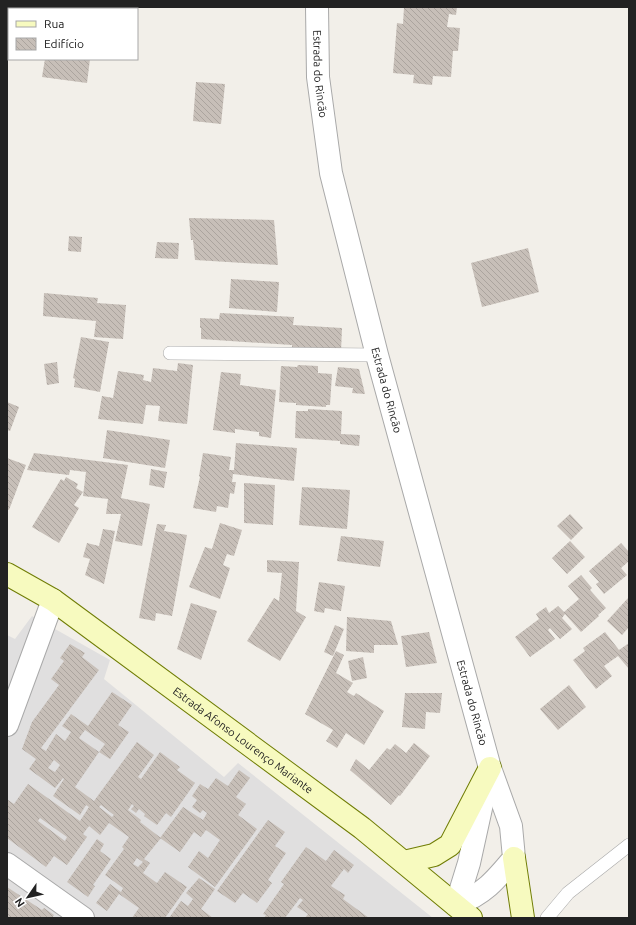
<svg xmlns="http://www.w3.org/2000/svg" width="636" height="925" viewBox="0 0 636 925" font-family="Ubuntu,sans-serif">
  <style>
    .residential { fill: #e0dfdf }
    .building { fill: url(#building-back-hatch); fill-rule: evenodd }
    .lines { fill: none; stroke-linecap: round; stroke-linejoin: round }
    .service-casing { stroke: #a9a9a9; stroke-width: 14 }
    .minor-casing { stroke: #a9a9a9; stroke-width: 24 }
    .tertiary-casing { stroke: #a9a9a9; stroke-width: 24 }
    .secondary-casing { stroke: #707d05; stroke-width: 24 }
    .service { stroke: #fff; stroke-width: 13 }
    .minor { stroke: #fff; stroke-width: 22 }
    .tertiary { stroke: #fff; stroke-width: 22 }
    .secondary { stroke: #f7fabf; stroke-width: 22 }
    .labels { text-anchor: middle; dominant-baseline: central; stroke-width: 3.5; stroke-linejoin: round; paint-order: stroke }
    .street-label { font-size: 11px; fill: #222; stroke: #fff }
  </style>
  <defs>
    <pattern id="building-back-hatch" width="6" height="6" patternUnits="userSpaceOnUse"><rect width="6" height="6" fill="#c7bfb8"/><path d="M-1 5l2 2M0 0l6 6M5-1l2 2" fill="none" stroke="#aba49e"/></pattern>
  </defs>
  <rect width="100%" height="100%" fill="#f2efe9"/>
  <polygon class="residential" points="32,616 110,660 104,679 224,777 238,763 433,918 7,918 7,635 15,639"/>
  <g class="building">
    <polygon points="404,7 457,7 456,15 449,14 447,27 460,28 458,51 453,51 451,77 433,76 432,85 413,83 414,75 393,73 397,23 403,24"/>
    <polygon points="45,59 90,59 87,83 42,77"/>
    <polygon points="196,82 225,84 221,124 193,121"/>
    <polygon points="189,218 274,220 278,265 195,260 193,240 191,240"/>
    <polygon points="69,236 82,237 81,252 68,251"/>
    <polygon points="157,242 179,243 178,259 155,258"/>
    <polygon points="528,248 539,292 482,307 471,263"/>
    <polygon points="231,279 279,282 277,312 229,308"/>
    <polygon points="44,293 98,298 97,303 126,305 123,339 94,337 96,321 43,316"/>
    <polygon points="220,313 294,317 293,325 342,328 341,352 292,349 292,345 201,339 201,328 200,328 200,318 219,319"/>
    <polygon points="81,337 109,342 100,392 74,387 75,379 73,378"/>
    <polygon points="57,362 59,383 47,385 44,364"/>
    <polygon points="178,363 193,365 187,424 158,421 160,406 146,405 143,424 98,419 102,396 113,398 118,371 144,375 143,380 151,382 153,368 177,371"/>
    <polygon points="298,365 318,366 318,373 332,374 330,405 326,405 326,407 296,405 296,403 279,402 281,366 297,367"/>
    <polygon points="338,367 359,369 365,394 352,393 353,388 335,386"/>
    <polygon points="221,372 241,374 240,385 276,390 271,438 259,436 259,432 235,429 235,433 213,430"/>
    <polygon points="7,402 19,407 10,431 7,430"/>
    <polygon points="308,409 342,411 341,434 360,435 359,446 340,444 340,441 295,438 296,411 308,411"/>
    <polygon points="107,430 170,440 165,468 103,458"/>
    <polygon points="236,443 297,448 294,481 233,474 232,482 236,482 234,494 230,493 228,508 217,506 216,512 193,508 200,477 199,476 203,453 231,457 229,470 234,470"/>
    <polygon points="34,453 128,465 121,498 150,504 142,546 115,541 121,514 106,514 108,499 83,496 86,472 70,470 69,475 27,470"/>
    <polygon points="7,458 26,465 9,510 7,509"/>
    <polygon points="151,469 167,472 164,488 149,485"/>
    <polygon points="66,477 78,484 76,488 83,492 74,505 79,508 59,543 32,527 61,479 64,481"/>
    <polygon points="244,483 275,485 273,525 244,523"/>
    <polygon points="302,487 350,490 347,529 299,525"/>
    <polygon points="570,514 583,528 571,540 557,526"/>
    <polygon points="220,523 242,530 234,556 227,554 223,565 230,568 220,599 189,587 205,547 212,549"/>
    <polygon points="157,524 166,525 164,531 187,535 172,616 156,613 155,621 139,618"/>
    <polygon points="103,529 115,531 104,584 85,575 90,559 83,557 87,543 99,546"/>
    <polygon points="341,536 384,541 380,567 337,561"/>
    <polygon points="570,541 585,557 567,574 552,558"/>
    <polygon points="621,543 629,552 629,561 621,568 627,575 604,594 596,584 599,582 589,571"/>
    <polygon points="267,560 299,562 296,611 306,617 280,661 247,641 274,598 279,601 282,573 267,572"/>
    <polygon points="581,575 592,588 590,590 606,608 598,615 599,616 581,632 565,614 562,618 572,629 560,639 550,628 548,630 555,639 530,657 515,637 539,619 536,614 546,607 549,613 558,606 564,612 579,599 568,586"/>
    <polygon points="319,582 345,586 341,611 325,608 324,613 314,611"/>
    <polygon points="629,597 629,627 622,635 607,621"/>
    <polygon points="191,603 217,611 201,660 177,649"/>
    <polygon points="347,617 391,621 398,645 374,645 374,653 346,651"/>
    <polygon points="335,625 344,629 333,656 324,652"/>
    <polygon points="429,632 437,663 406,667 401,636"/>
    <polygon points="605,632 619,650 629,643 629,669 618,656 604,666 612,676 596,689 573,660 585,651 583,648"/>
    <path d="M 70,644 L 85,653 L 82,657 L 99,670 L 41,748 L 46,751 L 56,734 L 65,741 L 71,732 L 62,726 L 71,714 L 88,726 L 112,692 L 132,705 L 118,725 L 129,732 L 110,759 L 99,752 L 105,744 L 85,730 L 79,738 L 99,752 L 75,787 L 94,801 L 137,742 L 154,755 L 138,777 L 141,779 L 160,752 L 180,767 L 177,770 L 195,783 L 171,817 L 166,813 L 157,825 L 144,816 L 145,814 L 139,809 L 136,813 L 131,809 L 134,806 L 132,804 L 128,810 L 141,820 L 140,822 L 161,838 L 144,859 L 150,863 L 143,873 L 157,883 L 165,872 L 187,887 L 165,918 L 132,918 L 139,908 L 119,894 L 107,911 L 96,903 L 110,884 L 121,892 L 123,888 L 105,875 L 124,849 L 122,847 L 129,837 L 109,823 L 100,835 L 89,826 L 83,834 L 87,837 L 67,865 L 54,856 L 46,867 L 7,838 L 7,801 L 8,800 L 14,804 L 28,784 L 80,821 L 89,807 L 86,805 L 80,815 L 53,796 L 64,779 L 63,778 L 55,788 L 29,769 L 36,759 L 22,749 L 32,722 L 59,685 L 51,679 L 64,661 L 60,658 ZM 54,760 L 60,765 L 55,772 L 48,768 ZM 101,805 L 114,815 L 112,817 L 99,807 ZM 40,818 L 67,837 L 65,841 L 38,821 ZM 137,858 L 143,862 L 138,867 L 133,864 Z"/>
    <polygon points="336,651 344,655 336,673 353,683 347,692 354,696 356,693 384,711 364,745 346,733 337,748 326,741 333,730 305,714"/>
    <polygon points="363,657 367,678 352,681 348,661"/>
    <polygon points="569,685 586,707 558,730 540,709"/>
    <polygon points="405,693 442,693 440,713 426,712 425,729 402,727"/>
    <polygon points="414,743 430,756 400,796 399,795 391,805 350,770 356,759 369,770 387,748 390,750 395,744 406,753"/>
    <polygon points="239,770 250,778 236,797 246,804 238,815 257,829 215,887 188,867 199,851 208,858 220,840 206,830 201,837 194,832 180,852 160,838 183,807 203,820 207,813 203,810 200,813 192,807 197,800 192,796 200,784 208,789 216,778 228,786"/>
    <polygon points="268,820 285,832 275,846 286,853 268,880 272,883 257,903 243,893 235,903 217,891"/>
    <polygon points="97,839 104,844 100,851 111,859 93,885 95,886 88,897 67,882"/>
    <polygon points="306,847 326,861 334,850 354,865 348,873 344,869 331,886 345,895 343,899 369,918 305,918 308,914 297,907 303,900 300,898 285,918 264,918 266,915 263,914 284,884 281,882"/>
    <polygon points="199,878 215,889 201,909 213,918 169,918 181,901 188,906 193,899 186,893"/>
    <polygon points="7,887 42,910 44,908 54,915 52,918 7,918"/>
  </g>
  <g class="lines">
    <g class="service-casing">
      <g id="service">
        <polyline points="170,353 377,355"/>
        <polyline points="547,918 568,893 629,845"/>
      </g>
    </g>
    <g class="minor-casing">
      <g id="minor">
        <polyline points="7,725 53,600"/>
        <polyline points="7,864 83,918"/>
      </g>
    </g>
    <g class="tertiary-casing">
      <g id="tertiary">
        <path id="s1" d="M 317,7 L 318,77 L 331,173 L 377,355 L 490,768 L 511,826 L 514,858 C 495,881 484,894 456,905"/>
        <polyline points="456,905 469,863 487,781"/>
      </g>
    </g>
    <g class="secondary-casing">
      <g id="secondary">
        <path id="s2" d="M 7,574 L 53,600 L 362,828 L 471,918"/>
        <polyline points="514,858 523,918"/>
        <polyline points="404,862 434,855 450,845 490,768"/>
      </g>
    </g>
    <use href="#service" class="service"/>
    <use href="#minor" class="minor"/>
    <use href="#tertiary" class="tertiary"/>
    <use href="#secondary" class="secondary"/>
  </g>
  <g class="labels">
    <g class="street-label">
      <text stroke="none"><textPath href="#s1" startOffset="67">Estrada do Rincão</textPath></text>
      <text stroke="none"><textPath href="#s1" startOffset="391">Estrada do Rincão</textPath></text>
      <text stroke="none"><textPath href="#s1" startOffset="715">Estrada do Rincão</textPath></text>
      <text stroke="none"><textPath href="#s2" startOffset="289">Estrada Afonso Lourenço Mariante</textPath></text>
    </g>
  </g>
  <rect width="636" height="925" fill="none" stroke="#222222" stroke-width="16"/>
  <rect x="8" y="8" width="130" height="52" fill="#ffffff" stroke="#a7a7a7"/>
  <rect x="16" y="21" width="20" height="6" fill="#f7fabf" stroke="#a7a7a7"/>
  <text x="44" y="28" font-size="12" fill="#222222">Rua</text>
  <rect x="16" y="38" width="20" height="12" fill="url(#building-back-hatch)" stroke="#a7a7a7"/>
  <text x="44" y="48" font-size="12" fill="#222222">Edifício</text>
  <g transform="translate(28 897) rotate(236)" stroke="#ffffff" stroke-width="3" paint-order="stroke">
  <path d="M0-3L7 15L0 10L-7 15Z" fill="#222222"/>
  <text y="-6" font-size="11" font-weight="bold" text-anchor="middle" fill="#222222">N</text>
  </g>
</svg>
